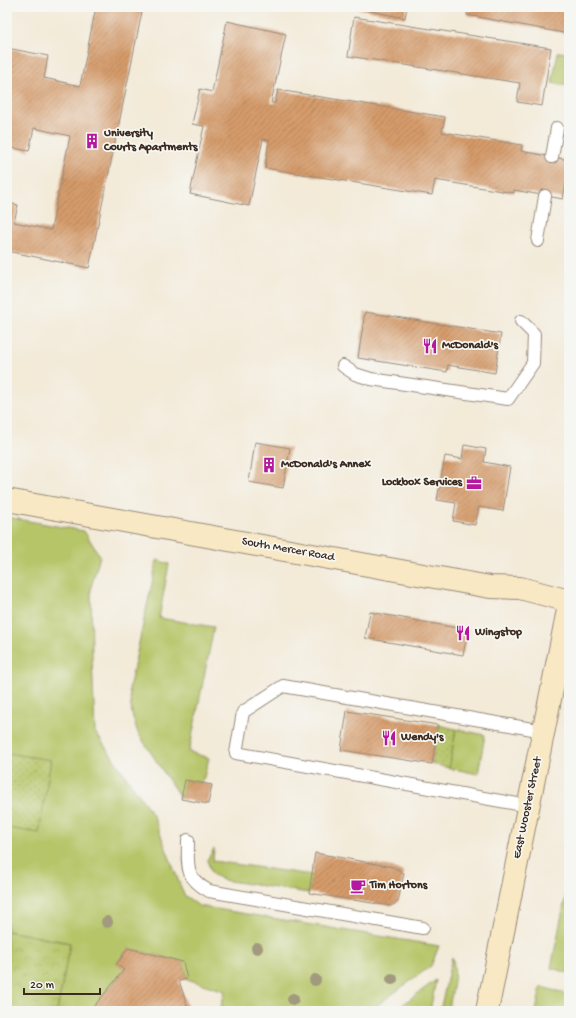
<svg xmlns="http://www.w3.org/2000/svg" width="576" height="1018" viewBox="0 0 576 1018" font-family="'Gochi Hand',sans-serif">
  <style>
    .grass { fill: #b6c567; stroke: #787842 }
    .park { fill: url(#park-crowns); stroke: #787842 }
    .garden { fill: url(#garden-dots); stroke: #787842 }
    .building { fill: url(#building-hatch) }
    .lines { fill: none; stroke-linecap: round; stroke-linejoin: round }
    .lane-casing { stroke: #978a7b; stroke-width: 14 }
    .secondary-casing { stroke: #978a7b; stroke-width: 24 }
    .lane { stroke: #fff; stroke-width: 12 }
    .secondary { stroke: #f8e8c3; stroke-width: 22 }
    .tree { fill: #a29a7e }
    .labels { text-anchor: middle; dominant-baseline: central; stroke-width: 3.5; stroke-linejoin: round; paint-order: stroke }
    .poi-label { font-size: 12px; font-weight: bold; fill: #3b2a1e; stroke: #f6f6f2; text-anchor: start }
    .street-label { font-size: 12px; fill: #3b2a1e; stroke: #f6f6f2 }
  </style>
  <defs>
    <pattern id="park-crowns" width="20" height="18" patternUnits="userSpaceOnUse"><rect width="20" height="18" fill="#b6c567"/><path d="M2 6a3 3 0 1 1 6 0M12 15a3 3 0 1 1 6 0" fill="none" stroke="#9da959"/></pattern>
    <pattern id="garden-dots" width="8" height="8" patternUnits="userSpaceOnUse"><rect width="8" height="8" fill="#b6c567"/><path d="M2 2h.1M6 6h.1" fill="none" stroke="#9da959" stroke-width="1.8" stroke-linecap="round"/></pattern>
    <pattern id="building-hatch" width="6" height="6" patternUnits="userSpaceOnUse"><rect width="6" height="6" fill="#d59b6a"/><path d="M-1 1l2-2M0 6l6-6M5 7l2-2" fill="none" stroke="#ae7f57"/></pattern>
  </defs>
  <rect width="100%" height="100%" fill="#f6f6f2"/>
  <filter id="ink" filterUnits="userSpaceOnUse"><feTurbulence type="fractalNoise" baseFrequency=".025" numOctaves="2"/><feDisplacementMap in="SourceGraphic" scale="8" xChannelSelector="R" yChannelSelector="G"/><feConvolveMatrix kernelMatrix="1 2 1 2 8 2 1 2 1" color-interpolation-filters="sRGB"/></filter>
  <filter id="wash" filterUnits="userSpaceOnUse"><feTurbulence type="fractalNoise" baseFrequency=".012" numOctaves="4" result="noise"/><feDisplacementMap in="SourceGraphic" scale="16" xChannelSelector="R" yChannelSelector="G"/><feGaussianBlur stdDeviation="0.9" result="paint"/><feColorMatrix in="noise" values="0 0 0 0 0 0 0 0 0 0 0 0 0 0 0 0 0 1.4 0 .05"/><feComposite in="paint" operator="in"/></filter>
  <g filter="url(#wash)">
    <rect width="100%" height="100%" fill="#f3ead8"/>
    <g class="grass">
      <polygon points="558,52 569,53 569,86 552,83"/>
      <polygon points="7,517 84,531 100,556 91,587 92,656 95,732 153,815 184,895 199,906 439,946 431,966 369,1011 220,1011 225,991 187,979 183,962 128,948 117,963 124,970 90,1011 57,1011 70,943 7,931"/>
      <polygon points="157,560 169,564 159,618 214,627 189,752 209,758 204,777 201,783 185,780 181,799 138,733 132,715 129,689"/>
      <polygon points="456,729 485,735 478,774 449,768"/>
      <polygon points="214,849 213,861 312,875 309,893 223,880 212,874 207,860"/>
      <polygon points="569,880 569,973 551,968"/>
      <path d="M 452,957 C 458,974 452,993 448,1011 L 440,1011 Z"/>
      <polygon points="436,980 430,1011 394,1011"/>
      <polygon points="541,987 569,994 569,1011 536,1011"/>
    </g>
    <polygon class="park" points="7,931 70,943 57,1011 7,1011"/>
    <g class="garden">
      <polygon points="438,725 456,729 449,768 432,764"/>
      <polygon points="7,753 51,760 39,833 7,828"/>
    </g>
    <g id="blocks">
      <g class="building">
        <polygon points="96,7 143,7 89,268 7,251 7,203 18,205 14,222 51,230 70,136 34,128 29,151 7,147 7,48 48,56 44,78 80,86"/>
        <polygon points="351,7 407,7 405,18"/>
        <polygon points="468,7 569,7 569,34 467,15"/>
        <polygon points="354,17 551,48 542,106 517,102 520,83 348,56"/>
        <polygon points="227,21 286,34 271,103 275,103 278,90 445,117 442,132 522,145 521,151 569,160 569,168 563,199 514,190 514,193 435,180 432,195 265,168 269,140 263,139 249,206 190,194 204,126 192,124 200,89 212,92"/>
        <polygon points="365,312 501,334 495,373 448,365 447,372 358,358"/>
        <polygon points="255,442 290,448 283,488 249,482"/>
        <polygon points="464,445 486,449 484,462 510,467 503,511 479,507 475,525 453,521 456,503 437,500 445,456 462,459"/>
        <polygon points="370,612 468,630 463,655 365,638"/>
        <polygon points="347,711 438,725 432,764 341,750"/>
        <polygon points="185,780 212,785 208,804 181,799"/>
        <polygon points="315,853 393,867 404,873 398,902 391,906 309,893"/>
        <polygon points="128,948 183,962 187,979 179,981 189,1011 90,1011 124,970 117,964"/>
      </g>
    </g>
  </g>
  <g filter="url(#ink)">
    <use href="#blocks" fill-opacity="0" stroke="#978a7b" stroke-width="1"/>
    <g class="lines">
      <g class="lane-casing">
        <g id="lane">
          <polyline points="552,157 557,128"/>
          <polyline points="538,241 545,196"/>
          <polyline points="343,366 355,374 371,379 508,399 533,363 534,334 521,321"/>
          <polyline points="528,806 236,753 243,712 283,686 544,731"/>
          <path d="M 188,840 C 188,866 184,877 209,891 L 423,928"/>
        </g>
      </g>
      <g class="secondary-casing">
        <g id="secondary">
          <polyline points="7,500 490,587 520,588 569,601"/>
          <polyline points="487,1011 569,605"/>
        </g>
      </g>
      <use href="#lane" class="lane"/>
      <use href="#secondary" class="secondary"/>
    </g>
    <g class="tree">
      <circle cx="107" cy="922" r="6"/>
      <circle cx="257" cy="948" r="6"/>
      <circle cx="392" cy="979" r="6"/>
      <circle cx="315" cy="980" r="6"/>
      <circle cx="293" cy="999" r="6"/>
    </g>
  </g>
  <defs>
    <g id="building-bare" transform="scale(1.2)"><path d="M-4-6H4V6H1V3H-1V6H-4ZM-2.5-4.3h1.7v1.8h-1.7ZM.8-4.3h1.7v1.8H.8ZM-2.5-1h1.7V.8h-1.7ZM.8-1h1.7V.8H.8Z" fill="#b5179e" stroke="#f6f6f2" stroke-width="2.5" paint-order="stroke"/></g>
    <g id="restaurant-bare" transform="scale(1.2)"><path d="M-5-6h1v4h1v-4h1v4h1v-4h1v5L-1.5 .5V6h-2V.5L-5-1ZM5-6V6H3V1.5H1.5Q1.5-4 5-6Z" fill="#b5179e" stroke="#f6f6f2" stroke-width="2.5" paint-order="stroke"/></g>
    <g id="office-bare" transform="scale(1.2)"><path d="M-6-3h4V-5.5h4V-3h4V5H-6ZM-1-4.5V-3h2v-1.5ZM-6 0V1H6V0Z" fill="#b5179e" stroke="#f6f6f2" stroke-width="2.5" paint-order="stroke"/></g>
    <g id="cafe-bare" transform="scale(1.2)"><path d="M-5.5-4.5H6V0H3Q3 3.5 0 3.5H-2.5Q-5.5 3.5-5.5 0ZM3-3.2v2h1.7v-2ZM-6 4.5H4V6H-6Z" fill="#b5179e" stroke="#f6f6f2" stroke-width="2.5" paint-order="stroke"/></g>
  </defs>
  <g fill-rule="evenodd">
    <use href="#building-bare" x="92" y="141"/>
    <use href="#restaurant-bare" x="430" y="346"/>
    <use href="#building-bare" x="269" y="465"/>
    <use href="#office-bare" x="474" y="483"/>
    <use href="#restaurant-bare" x="463" y="633"/>
    <use href="#restaurant-bare" x="389" y="738"/>
    <use href="#cafe-bare" x="358" y="886"/>
  </g>
  <g class="labels">
    <g class="poi-label">
      <text x="104" y="134">University<tspan x="104" dy="14">Courts Apartments</tspan></text>
      <text x="442" y="346">McDonald's</text>
      <text x="281" y="465">McDonald's Annex</text>
      <text x="462" y="483" text-anchor="end">Lockbox Services</text>
      <text x="475" y="633">Wingstop</text>
      <text x="401" y="738">Wendy's</text>
      <text x="370" y="886">Tim Hortons</text>
    </g>
    <g class="street-label">
      <text transform="translate(288 550) rotate(10)">South Mercer Road</text>
      <text transform="translate(528 808) rotate(-78)">East Wooster Street</text>
    </g>
  </g>
  <rect width="576" height="1018" fill="none" stroke="#f6f6f2" stroke-width="24"/>
  <path d="M24 988v6h76v-6" fill="none" stroke="#3b2a1e" stroke-width="2"/>
  <text x="30" y="988" font-size="12" fill="#3b2a1e" stroke="#f6f6f2" stroke-width="3" paint-order="stroke">20 m</text>
</svg>
